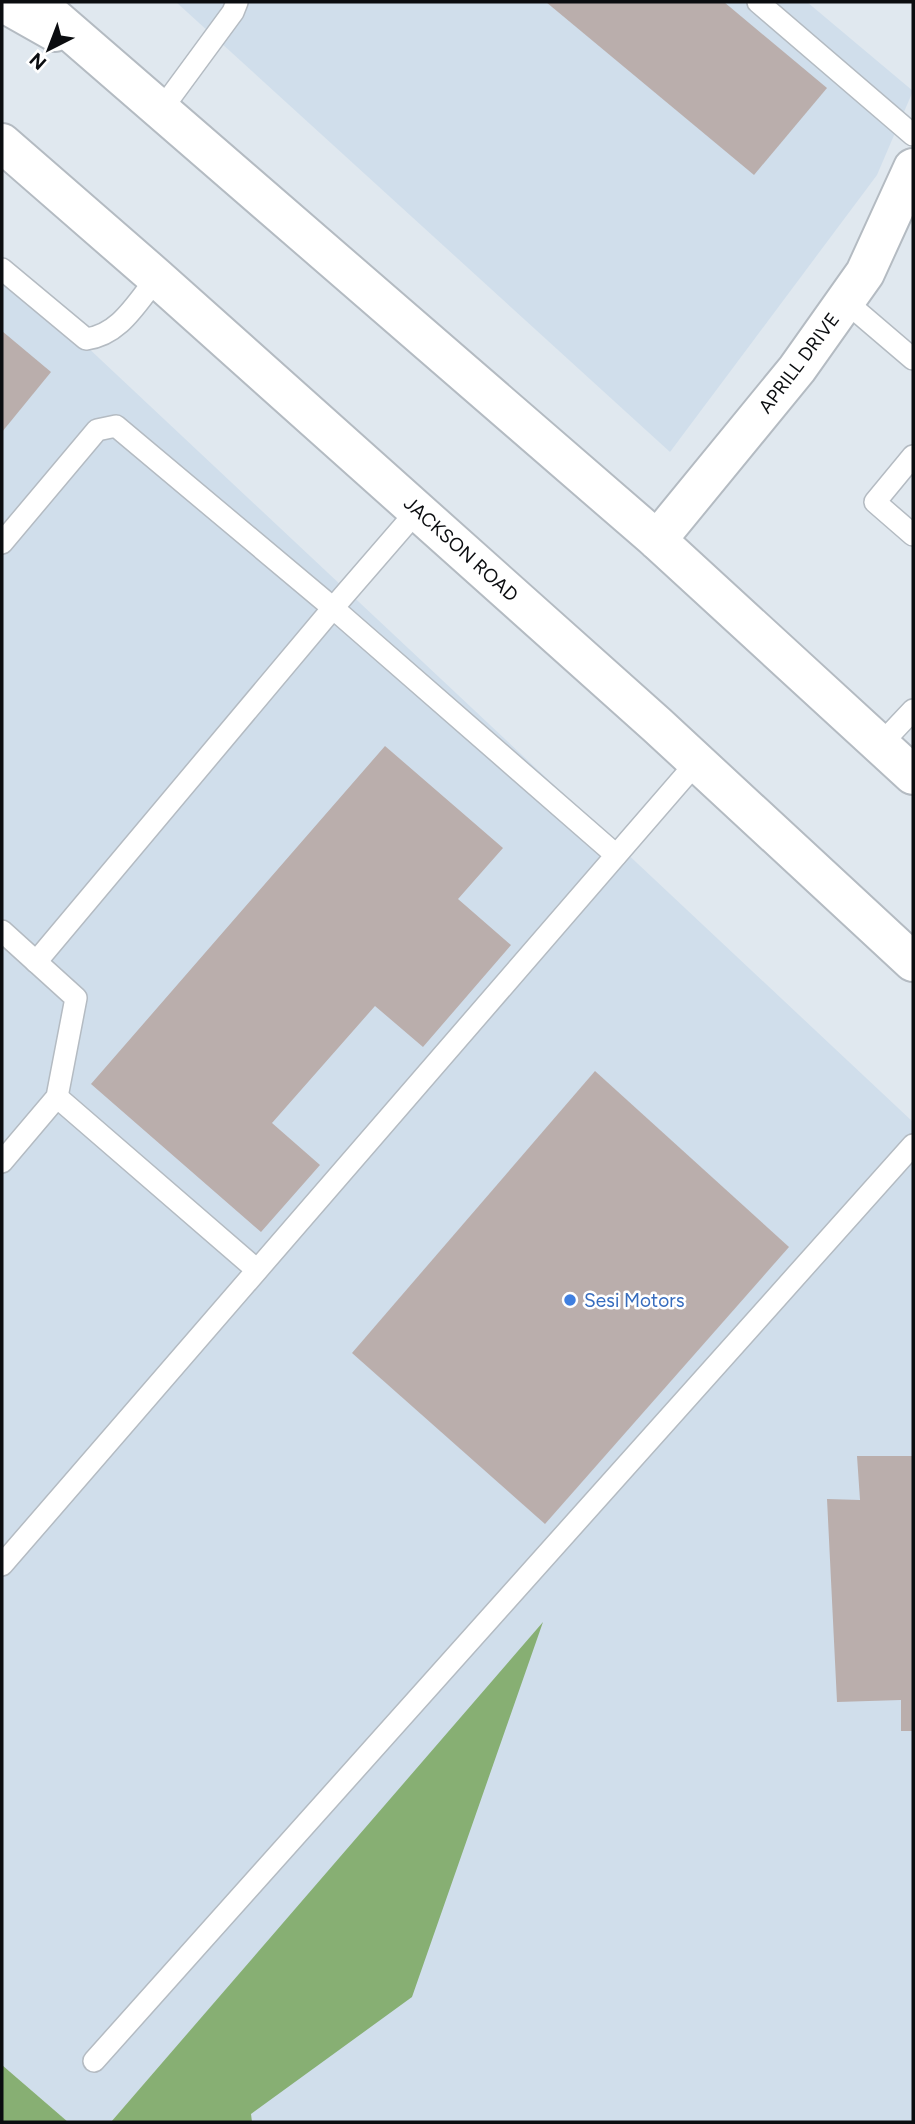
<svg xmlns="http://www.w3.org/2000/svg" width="915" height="2124" viewBox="0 0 915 2124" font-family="Figtree,sans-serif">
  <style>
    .built { fill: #d0deeb }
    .forest { fill: #87af73 }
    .building { fill: #baaeac }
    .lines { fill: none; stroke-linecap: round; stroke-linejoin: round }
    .lane-casing { stroke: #b4bbc2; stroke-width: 24 }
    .street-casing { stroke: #b4bbc2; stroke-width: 42 }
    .secondary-casing { stroke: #b4bbc2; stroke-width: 42 }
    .lane { stroke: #fff; stroke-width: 21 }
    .street { stroke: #fff; stroke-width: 38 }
    .secondary { stroke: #fff; stroke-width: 38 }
    .shop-dot { fill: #3f7fe0; stroke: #fff; stroke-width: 2.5 }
    .labels { text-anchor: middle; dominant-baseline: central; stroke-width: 5; stroke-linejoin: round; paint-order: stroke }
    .street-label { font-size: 19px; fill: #0b0d10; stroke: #fff }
    .shop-label { font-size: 19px; fill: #366cbe; stroke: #fff; text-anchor: start }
  </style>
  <rect width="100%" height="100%" fill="#e0e8ef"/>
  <g class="built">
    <polygon points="176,2 807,2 913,91 877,175 670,452"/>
    <polygon points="2,267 913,1122 913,2122 250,2122 270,1939 111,2122 68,2122 2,2065"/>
  </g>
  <g class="forest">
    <polygon points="543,1622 412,1997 251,2114 252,2122 111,2122"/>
    <polygon points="2,2065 68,2122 2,2122"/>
  </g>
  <g class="building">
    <polygon points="546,2 724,2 827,88 754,175"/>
    <polygon points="2,331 51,372 2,432"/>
    <polygon points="385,746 503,848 458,899 511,945 423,1047 375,1006 272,1123 320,1165 261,1232 91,1084"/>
    <polygon points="595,1071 789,1247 545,1524 352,1353"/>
    <polygon points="857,1456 913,1456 913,1731 901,1731 901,1700 837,1702 827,1499 860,1500"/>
  </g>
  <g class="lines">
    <g class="lane-casing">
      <g id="lane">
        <polyline points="758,2 913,135"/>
        <polyline points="161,110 233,12 237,2"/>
        <path d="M 2,269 L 86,339 C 120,335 137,302 157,278"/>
        <polyline points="845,301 913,359"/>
        <polyline points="913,456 875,502 913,535"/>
        <polyline points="2,543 97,430 116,426 333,608 417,511"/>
        <polyline points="880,745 913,710"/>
        <polyline points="2,931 76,998 57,1097 2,1162"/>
        <polyline points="36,962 333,608 616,855"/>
        <polyline points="57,1097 257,1270"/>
        <polyline points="2,1565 697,762"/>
        <polyline points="94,2061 913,1145"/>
      </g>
    </g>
    <g class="street-casing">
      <polyline id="street" points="657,540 797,369 865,273 913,168"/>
    </g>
    <g class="secondary-casing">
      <g id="secondary">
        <polyline points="2,2 55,32"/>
        <polyline points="36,2 657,540 913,775"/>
        <polyline points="2,143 157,278 657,725 913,962"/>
      </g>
    </g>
    <use href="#lane" class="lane"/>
    <use href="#street" class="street"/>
    <use href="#secondary" class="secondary"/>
  </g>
  <circle class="shop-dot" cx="570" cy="1300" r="7"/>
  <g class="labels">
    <g class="street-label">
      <text transform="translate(799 363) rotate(-53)">APRILL DRIVE</text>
      <text transform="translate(461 549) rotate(42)">JACKSON ROAD</text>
    </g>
    <g class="shop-label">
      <text x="584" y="1300">Sesi Motors</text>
    </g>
  </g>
  <rect width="915" height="2124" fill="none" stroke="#0b0d10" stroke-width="7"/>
  <g transform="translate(49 49) rotate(222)" stroke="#ffffff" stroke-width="5" paint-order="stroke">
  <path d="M0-5L12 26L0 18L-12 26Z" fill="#0b0d10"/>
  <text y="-10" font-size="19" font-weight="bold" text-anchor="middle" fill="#0b0d10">N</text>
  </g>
</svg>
